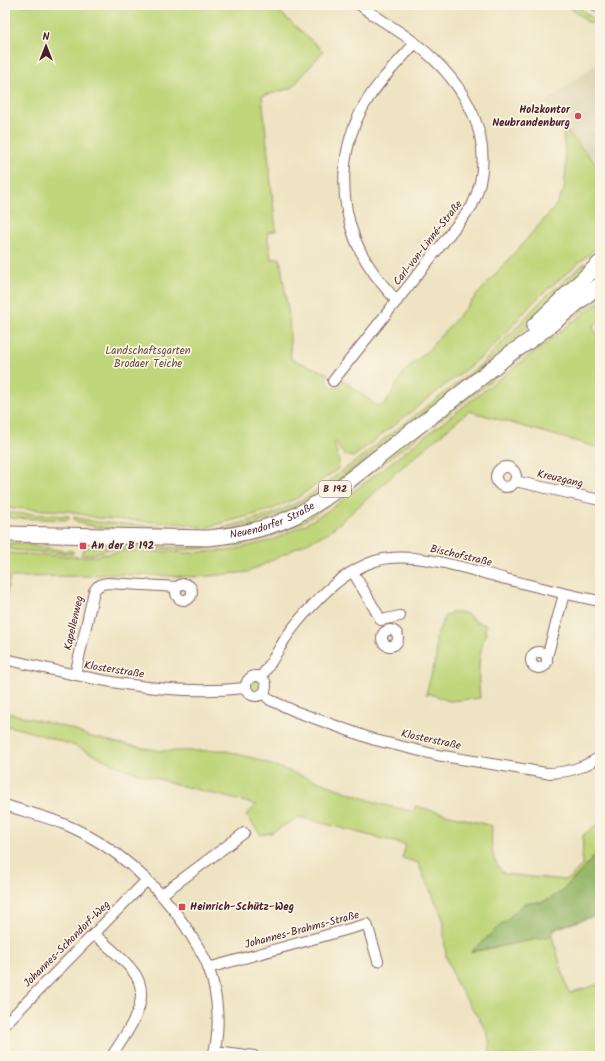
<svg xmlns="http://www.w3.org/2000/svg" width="605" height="1061" viewBox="0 0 605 1061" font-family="Kalam,sans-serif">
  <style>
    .built { fill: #ddd3b4 }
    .green { fill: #bfd67a; stroke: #847a52 }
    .forest { fill: #97b76a; stroke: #706b4a }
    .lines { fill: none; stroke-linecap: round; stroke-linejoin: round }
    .street-casing { stroke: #836460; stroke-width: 12 }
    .primary-casing { stroke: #836460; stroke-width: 17 }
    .street { stroke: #fff; stroke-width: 10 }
    .primary { stroke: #fff; stroke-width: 15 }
    .poi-dot { fill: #d1495b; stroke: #fcf5e5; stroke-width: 1.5 }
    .labels { text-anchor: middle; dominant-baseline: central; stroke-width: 3.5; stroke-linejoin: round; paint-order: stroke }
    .shield { fill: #fcf5e5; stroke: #7f5f63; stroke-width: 1 }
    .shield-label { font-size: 10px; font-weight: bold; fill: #4a1f2b }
    .poi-label { font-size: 11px; font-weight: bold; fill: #4a1f2b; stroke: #fcf5e5; text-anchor: start }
    .street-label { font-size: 11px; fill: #4a1f2b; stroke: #fcf5e5 }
    .park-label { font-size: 11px; fill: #674d3f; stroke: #fcf5e5 }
  </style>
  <rect width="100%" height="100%" fill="#fcf5e5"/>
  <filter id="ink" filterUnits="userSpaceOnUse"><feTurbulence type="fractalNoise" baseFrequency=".025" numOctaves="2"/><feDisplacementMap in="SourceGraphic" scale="8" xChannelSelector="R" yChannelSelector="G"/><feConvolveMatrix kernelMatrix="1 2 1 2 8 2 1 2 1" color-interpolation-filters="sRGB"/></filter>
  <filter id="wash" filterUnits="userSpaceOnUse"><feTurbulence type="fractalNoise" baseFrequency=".012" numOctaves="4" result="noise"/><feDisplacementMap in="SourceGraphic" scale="16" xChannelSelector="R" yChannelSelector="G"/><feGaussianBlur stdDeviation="0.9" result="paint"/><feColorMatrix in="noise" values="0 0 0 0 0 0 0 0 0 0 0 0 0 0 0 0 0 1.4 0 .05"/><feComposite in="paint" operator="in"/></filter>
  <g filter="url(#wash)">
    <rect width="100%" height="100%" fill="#eee3c2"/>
    <polygon class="built" points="600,61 600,169 566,130 546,102"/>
    <g class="green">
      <path d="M 5,5 L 272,5 L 323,51 L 292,88 L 262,96 L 276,231 L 267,232 L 271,259 L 280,258 L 289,317 L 291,359 L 329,374 L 327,376 L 327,381 L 330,386 L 337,388 L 343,380 L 377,406 L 385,404 L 404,372 L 430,348 L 555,207 L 564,190 L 566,168 L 563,132 L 566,130 L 600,169 L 600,245 L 542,294 L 529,307 L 495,345 L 479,359 L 353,457 C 343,455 340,452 336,442 L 334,443 L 339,461 L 338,469 L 297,498 L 270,510 L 205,528 L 186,524 L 97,518 L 69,511 L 7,508 L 5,506 Z"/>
      <polygon points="567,5 576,5 595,20 590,24"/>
      <polygon points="585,263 585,269 506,348 437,405 315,497 288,511 256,524 213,531 272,514 298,502 319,489 482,364 545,297"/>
      <path d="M 600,293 L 600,297 L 354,486 L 316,514 L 297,525 L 272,536 L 236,546 L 180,550 L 109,549 L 93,554 L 81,555 L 82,552 L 84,551 L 84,548 C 123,544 162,549 200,546 C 221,545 241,541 261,536 Z"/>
      <polygon points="600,301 600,321 592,326 600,339 600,448 469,411 394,474 373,494 329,532 248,572 199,577 109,574 90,576 10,577 5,602 5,553 82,557 96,556 123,551 189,553 233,550 272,540 306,524 332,508"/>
      <polygon points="9,513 69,516 69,519 67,520 11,518 8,517"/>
      <path d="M 74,517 L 97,522 L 185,528 L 195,532 C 175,531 84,532 74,519 Z"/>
      <polygon points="11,543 18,543 64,551 73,551 73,554 14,550 5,548 5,546"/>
      <path d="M 450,613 L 465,613 L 477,622 L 487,625 L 484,632 L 487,633 C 477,649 478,679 480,698 L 449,701 L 431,694 L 426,694 L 436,658 L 436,638 L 445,616 Z"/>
      <circle cx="255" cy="686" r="6"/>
      <path d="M 5,712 L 69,728 L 88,736 L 118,743 L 161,751 L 199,751 L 222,750 L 253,758 L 380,804 L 414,812 L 415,806 L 492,826 C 491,845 490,859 504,874 L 564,880 L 570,878 L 582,865 L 583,835 L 600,823 L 600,849 L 585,867 L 562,891 L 550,899 L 541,902 L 525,903 L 472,952 L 552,936 L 569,993 L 600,984 L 600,1056 L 490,1056 L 489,1039 L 487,1031 L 456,983 L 446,956 L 444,937 L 444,921 L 418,863 L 402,858 L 406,845 L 299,817 L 271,833 L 261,835 L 246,815 L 257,805 L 175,784 L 122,768 L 75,746 L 44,736 L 17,728 L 5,726 Z"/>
    </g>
    <polygon class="forest" points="600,849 600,914 555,929 552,936 471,952 525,903 541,902 550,899 562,891 585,867"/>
  </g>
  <g filter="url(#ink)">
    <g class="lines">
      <g class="street-casing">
        <g id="street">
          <path d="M 397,301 C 380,283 364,262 355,239 C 338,195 341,144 365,104 C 378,81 398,63 415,43"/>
          <path d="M 333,381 L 472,206 C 501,142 466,83 415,43 C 397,29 378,19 360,5"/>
          <circle cx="506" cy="477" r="10"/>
          <polyline points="515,481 600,500"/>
          <polyline points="353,572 381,620 400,616"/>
          <circle cx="184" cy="592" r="8"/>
          <circle cx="390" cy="638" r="8"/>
          <circle cx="539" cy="660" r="8"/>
          <polyline points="547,657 564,594"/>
          <path d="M 5,659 C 85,678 163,697 245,688"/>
          <polyline points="75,675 94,591 97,587 102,584 108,583 178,587"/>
          <circle cx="256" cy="686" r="10"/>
          <path d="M 261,677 C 270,665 277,652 285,639 C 293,627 302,616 312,606 C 329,587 351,569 375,561 C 411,549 470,570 506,579 C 537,587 568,595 600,601"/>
          <path d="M 263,693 L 270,700 L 297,712 L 375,740 L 437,755 L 546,773 C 568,773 582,768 600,757"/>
          <path d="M 5,805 C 32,814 60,820 85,834 C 130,858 170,898 195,942 C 200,950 206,959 209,969 C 218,996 221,1028 213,1056"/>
          <polyline points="161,895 244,833"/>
          <path d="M 94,934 C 106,945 122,957 132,970 C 156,998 127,1031 112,1056"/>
          <polyline points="208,968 367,924 378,961"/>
          <polyline points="5,1024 147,880"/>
          <polyline points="215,1051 254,1056"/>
        </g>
      </g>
      <g class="primary-casing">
        <g id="primary">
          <polyline points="599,5 600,5"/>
          <polyline points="534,326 600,263"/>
          <path id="s1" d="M 5,534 L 208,538 C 237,535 264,530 290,518 C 322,504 357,474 385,452 C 427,419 470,387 511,353 C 543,334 570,307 600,285"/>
        </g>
      </g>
      <use href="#street" class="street"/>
      <use href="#primary" class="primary"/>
    </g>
  </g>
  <g class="poi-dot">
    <circle cx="578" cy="116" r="4"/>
    <rect x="79" y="542" width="8" height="8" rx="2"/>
    <rect x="178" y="903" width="8" height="8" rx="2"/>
  </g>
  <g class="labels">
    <rect class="shield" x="319" y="481" width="32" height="16" rx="3"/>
    <g class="shield-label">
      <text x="335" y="489">B 192</text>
    </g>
    <g class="poi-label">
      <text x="570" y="110" text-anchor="end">Holzkontor<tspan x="570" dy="13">Neubrandenburg</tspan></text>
      <text x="91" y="546">An der B 192</text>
      <text x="190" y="907">Heinrich-Schütz-Weg</text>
    </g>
    <g class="street-label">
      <text transform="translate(428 243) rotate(-52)">Carl-von-Linné-Straße</text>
      <text transform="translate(560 479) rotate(13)">Kreuzgang</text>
      <text stroke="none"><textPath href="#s1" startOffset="270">Neuendorfer Straße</textPath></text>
      <text transform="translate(461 556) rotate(13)">Bischofstraße</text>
      <text transform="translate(74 623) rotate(-77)">Kapellenweg</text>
      <text transform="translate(114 670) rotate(9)">Klosterstraße</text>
      <text transform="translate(431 740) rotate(12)">Klosterstraße</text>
      <text transform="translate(302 930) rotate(-15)">Johannes-Brahms-Straße</text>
      <text transform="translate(67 944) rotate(-45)">Johannes-Schondorf-Weg</text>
    </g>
    <g class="park-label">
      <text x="148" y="351">Landschaftsgarten<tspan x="148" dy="13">Brodaer Teiche</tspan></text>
    </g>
  </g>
  <rect width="605" height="1061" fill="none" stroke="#fcf5e5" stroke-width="20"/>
  <g transform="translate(46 46)" stroke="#fcf5e5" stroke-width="3" paint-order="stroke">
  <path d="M0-3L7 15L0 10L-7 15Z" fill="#4a1f2b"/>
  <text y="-6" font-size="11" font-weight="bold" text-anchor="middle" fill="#4a1f2b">N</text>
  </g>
</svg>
